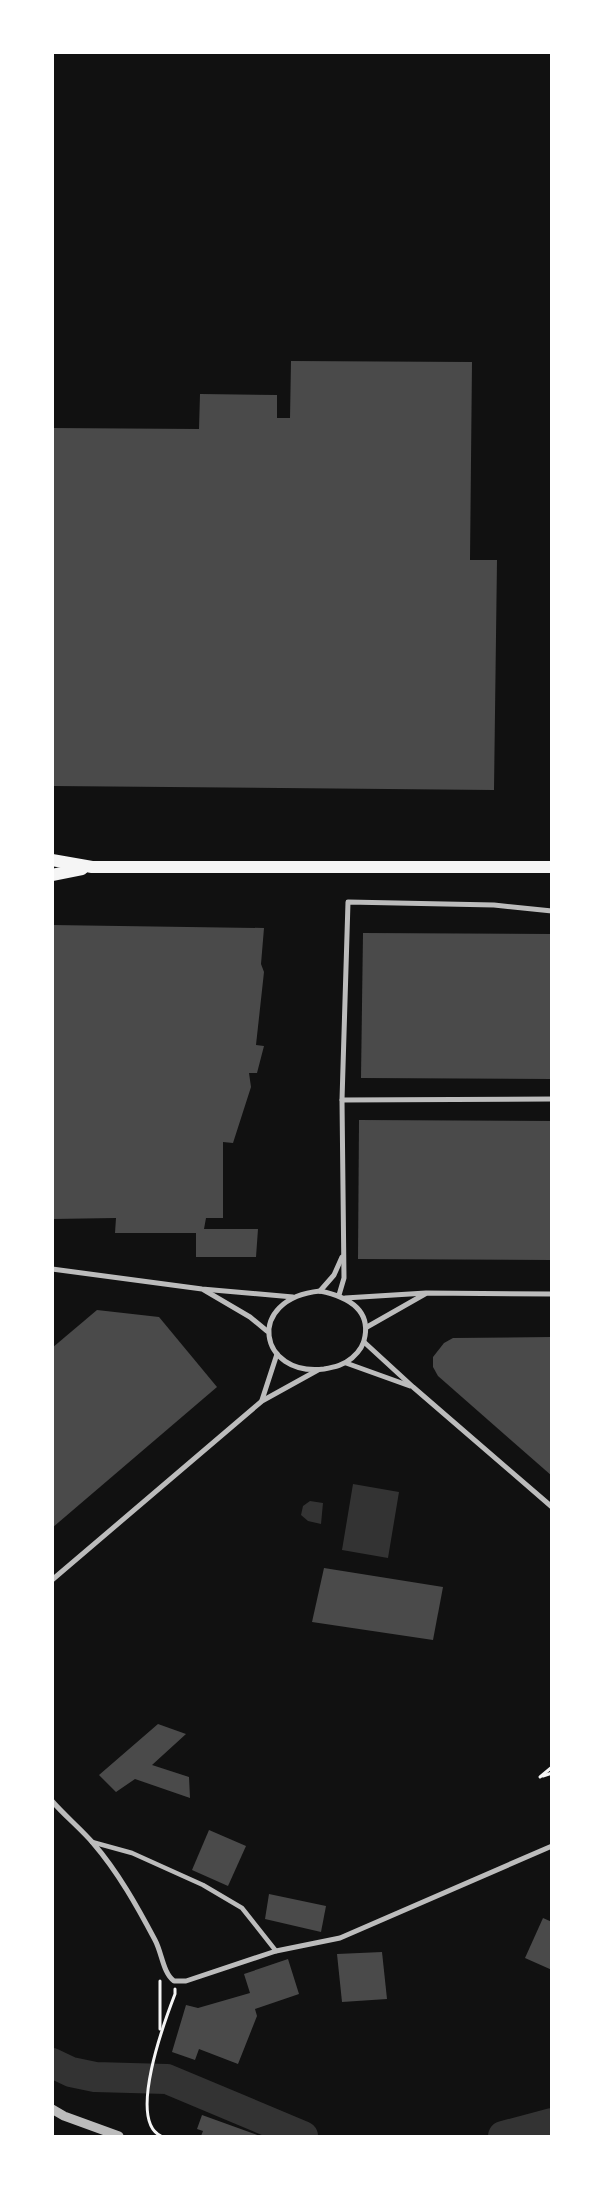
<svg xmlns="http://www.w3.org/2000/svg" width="604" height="2189" viewBox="0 0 604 2189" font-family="'PT Serif',serif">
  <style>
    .water { fill: #333 }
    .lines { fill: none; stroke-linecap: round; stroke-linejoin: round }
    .river { stroke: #333; stroke-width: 30 }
    .building { fill: #4a4a4a }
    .path { stroke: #f5f5f5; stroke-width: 3 }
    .pedestrian { stroke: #bcbcbc; stroke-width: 4.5 }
    .minor { stroke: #bcbcbc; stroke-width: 5 }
    .tertiary { stroke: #bcbcbc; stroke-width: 9 }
    .primary { stroke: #f5f5f5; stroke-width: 12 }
  </style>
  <rect width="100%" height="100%" fill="#111"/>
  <g class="water">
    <polygon points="353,1484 399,1492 388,1558 342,1550"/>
    <polygon points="310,1501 323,1503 321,1524 308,1521 301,1515 303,1506"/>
  </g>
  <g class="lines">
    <g class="river">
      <polyline points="52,2063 71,2072 95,2077 167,2079 303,2136"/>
      <polyline points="503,2136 552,2123"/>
    </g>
  </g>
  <g class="building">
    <polygon points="291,361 472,362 470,560 497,560 494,790 52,786 52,428 199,429 200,394 277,395 277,418 290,418"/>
    <polygon points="52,925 264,928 261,964 264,972 256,1045 264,1046 257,1073 249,1073 251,1087 233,1143 223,1142 223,1218 206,1218 204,1229 258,1229 256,1257 196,1257 196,1233 115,1233 116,1218 52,1219"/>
    <polygon points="363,933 552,934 552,1079 361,1078"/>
    <polygon points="359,1120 552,1121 552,1260 358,1259"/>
    <polygon points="97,1310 159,1317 217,1387 52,1528 52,1348"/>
    <polygon points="552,1337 552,1476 438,1376 433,1367 433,1357 444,1343 453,1338"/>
    <polygon points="324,1568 443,1587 433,1640 312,1622"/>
    <polygon points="158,1724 186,1734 152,1765 189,1777 190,1798 135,1779 116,1792 99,1775"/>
    <polygon points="209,1830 246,1846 228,1886 192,1870"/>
    <polygon points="269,1894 326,1906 321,1932 265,1919"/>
    <polygon points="543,1918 552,1922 552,1970 525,1958"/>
    <polygon points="382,1952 387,1999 342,2002 337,1954"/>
    <polygon points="288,1959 299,1994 255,2009 257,2016 238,2064 199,2049 195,2060 172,2052 186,2005 198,2008 250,1993 244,1974"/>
    <polygon points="202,2115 260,2136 201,2136 203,2131 197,2129"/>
  </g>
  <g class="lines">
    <g class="path">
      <polyline points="543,1776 552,1773"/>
      <polyline points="540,1777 552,1767"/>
      <polyline points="160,2029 160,1981"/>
      <path d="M 161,2136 C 127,2121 165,2020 175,1994 L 175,1989"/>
    </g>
    <polyline class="pedestrian" points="92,1842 132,1853 203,1885 242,1908 276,1951"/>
    <g class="minor">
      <polyline points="342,1100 552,1099"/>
      <polyline points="52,1269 202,1289 293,1297"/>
      <polyline points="204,1290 250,1317 267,1331"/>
      <path d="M 320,1291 C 344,1296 370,1307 365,1336 C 364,1345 359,1352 352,1358 C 344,1365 335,1367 324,1369 C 259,1377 244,1299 320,1291 Z"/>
      <polyline points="320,1291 334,1275 342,1257"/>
      <polyline points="339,1295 344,1278 342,1100 348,902 494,905 552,911"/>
      <polyline points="345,1298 426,1293 552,1294"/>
      <polyline points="367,1327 425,1294"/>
      <polyline points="364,1342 413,1387 552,1507"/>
      <polyline points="346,1363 410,1386"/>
      <polyline points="262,1400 277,1354"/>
      <polyline points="52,1580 262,1401 318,1370"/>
      <path d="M 52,1801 C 65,1816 80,1828 93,1843 C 118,1872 137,1906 155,1940 C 162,1953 163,1973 174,1981 L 186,1981 L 276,1951 L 340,1938 L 552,1846"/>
    </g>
    <polyline class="tertiary" points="52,2109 64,2116 119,2136"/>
    <g class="primary">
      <polyline points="52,860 92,867 552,867"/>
      <polyline points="52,875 82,869"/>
    </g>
  </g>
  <rect width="604" height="2189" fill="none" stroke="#ffffff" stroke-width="108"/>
</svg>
